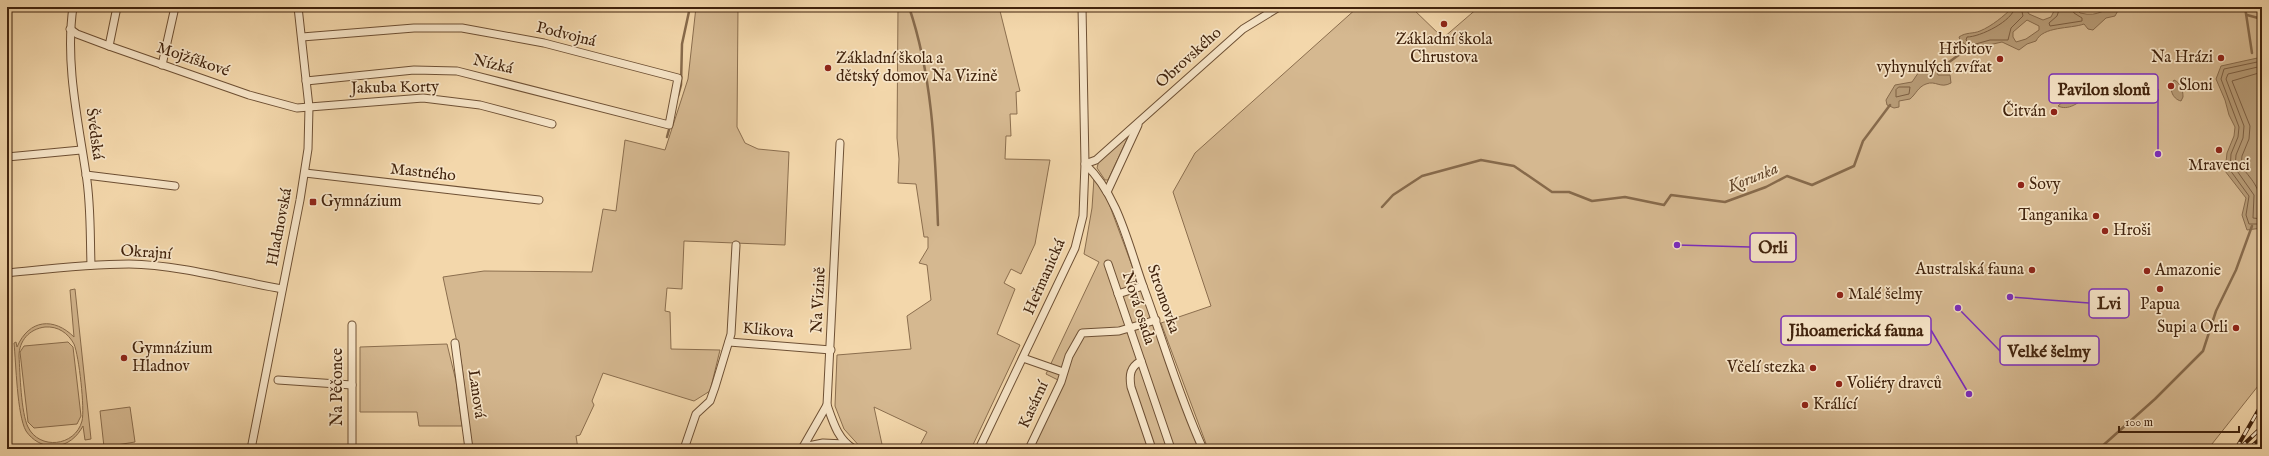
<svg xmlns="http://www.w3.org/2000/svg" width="2269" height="456" viewBox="0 0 2269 456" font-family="'IM FELL English',serif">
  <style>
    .green { fill: #d5b890; stroke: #8b6e4e; fill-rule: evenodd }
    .water { fill: #b69a75; stroke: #876a4b; fill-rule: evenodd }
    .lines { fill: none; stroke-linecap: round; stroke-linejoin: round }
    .shore { stroke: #7c5e41; stroke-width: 1 }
    .stream { stroke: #876a4b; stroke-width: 2.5 }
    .minor-casing { stroke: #6e5034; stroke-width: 9 }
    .minor { stroke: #f7e5c8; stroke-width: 7 }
    .rail-casing { stroke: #41230d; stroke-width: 4 }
    .rail { stroke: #f7e5c8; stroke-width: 2.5; stroke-dasharray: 8; stroke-linecap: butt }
    .poi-dot { fill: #8f2418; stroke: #f7e5c8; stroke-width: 1.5 }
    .labels { text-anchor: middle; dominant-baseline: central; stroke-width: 3.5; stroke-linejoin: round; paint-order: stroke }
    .street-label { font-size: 16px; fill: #41230d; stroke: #f7e5c8 }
    .poi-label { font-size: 16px; fill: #41230d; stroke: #f7e5c8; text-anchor: start }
    .water-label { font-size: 17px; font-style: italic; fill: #64472c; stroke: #f7e5c8 }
    .leader { fill: none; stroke: #7b2cbf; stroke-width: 1.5 }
    .callout-dot { fill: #7b2cbf; stroke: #f7e5c8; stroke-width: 1.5 }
    .callout { fill: #f7e5c8; stroke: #7b2cbf; stroke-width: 1.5 }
    .callout-label { font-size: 17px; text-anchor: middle; font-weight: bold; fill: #41230d }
  </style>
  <rect width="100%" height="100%" fill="#f3d7ab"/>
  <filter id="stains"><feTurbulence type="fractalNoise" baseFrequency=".005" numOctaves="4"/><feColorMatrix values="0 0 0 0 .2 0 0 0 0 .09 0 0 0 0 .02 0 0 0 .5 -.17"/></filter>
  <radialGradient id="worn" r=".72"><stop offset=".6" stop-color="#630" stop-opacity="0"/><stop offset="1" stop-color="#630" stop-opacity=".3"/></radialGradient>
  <g class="green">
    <polygon points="696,7 738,7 737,127 745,143 758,149 789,152 785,245 684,241 682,289 667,288 665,311 670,312 671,349 720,350 710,391 694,401 603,373 592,401 594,405 580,435 576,436 578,449 472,449 462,366 443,277 484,271 592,272 603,209 616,211 625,140 665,150 688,79"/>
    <polygon points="898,7 999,7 1020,91 1016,92 1017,114 1010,114 1011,136 1006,136 1005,159 1050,160 1035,244 1021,274 1011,269 1004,283 1015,289 997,334 1020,345 971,449 918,449 927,432 874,407 883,449 862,449 844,429 835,406 837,355 911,349 907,316 931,300 927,265 919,263 928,248 928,237 924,237 916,184 898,183 899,159 897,138"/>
    <polygon points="1358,7 1411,7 1443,38 1479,7 2262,7 2262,381 2208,449 1208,449 1161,323 1211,306 1173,192 1195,153"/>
    <polygon points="1129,135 1108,180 1105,180 1097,168 1099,160"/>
    <polygon points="1094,178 1108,201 1200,449 1031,449 1062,382 1046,374 1099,262 1084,254 1092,208"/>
    <path d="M 75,289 L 91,439 L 85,440 L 83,426 C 77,437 68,445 55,446 C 43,447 32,440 26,431 C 17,415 16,363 14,343 L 16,342 L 17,347 C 29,319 54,317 74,337 L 70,290 ZM 45,327 C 58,326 68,333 74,344 C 79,356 85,409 82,421 C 75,447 39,450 28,427 C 21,413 20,373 19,356 C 19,341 29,329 45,327 Z"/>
    <polygon points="68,342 73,347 81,416 77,424 34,428 28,422 20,352 24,346"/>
    <polygon points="447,344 456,381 462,426 419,426 417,412 360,412 360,347"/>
    <polygon points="130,407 135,442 104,447 100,411"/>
  </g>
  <g class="water">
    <path d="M 2013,7 L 2025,7 L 2029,14 L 2043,20 L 2051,17 L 2056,7 L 2075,7 L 2080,13 C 2101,18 2102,7 2120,7 L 2115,16 L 2106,18 L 2093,30 L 2088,29 L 2084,24 C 2070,29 2043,26 2036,41 L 2027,44 L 2019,50 L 2002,42 L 1971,49 L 1960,40 L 1959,37 C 1966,32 1973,34 1980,31 C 1992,26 2004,16 2013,7 ZM 2027,20 L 2039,26 L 2039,30 L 2026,39 L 2016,42 L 2013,37 L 2013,32 Z"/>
    <polygon points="2262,57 2262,228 2247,230 2242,215 2246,198 2225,171 2227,153 2234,136 2235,127 2229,115 2225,100 2216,79 2221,66"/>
    <path d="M 1934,62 L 1938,75 L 1950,75 L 1951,83 C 1940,89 1936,80 1926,84 C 1918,87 1916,94 1910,99 L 1899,101 L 1899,107 L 1894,108 L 1887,105 L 1886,100 L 1895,85 L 1912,82 L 1921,69 Z"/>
    <path d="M 2174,80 C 2181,83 2183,90 2183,97 L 2181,101 C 2172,99 2168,87 2174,80 Z"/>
    <path d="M 2079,96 L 2086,96 C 2079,103 2068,111 2058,106 L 2067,98 Z"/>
  </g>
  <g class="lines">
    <g class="shore">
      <path d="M 2015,7 C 2013,21 1980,37 1967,37 L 1966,40 L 1972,45 L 1990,40 L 2008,40 L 2011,28 L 2023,16 L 2021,7"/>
      <polyline points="2060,7 2057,16 2049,23 2050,26 2082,21 2082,18 2074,13 2071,7"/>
      <polyline points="2262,61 2224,69 2221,79 2239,127 2238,137 2231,154 2230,170 2249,196 2246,215 2249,224 2262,224"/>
      <polyline points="2262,66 2228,74 2226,79 2244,126 2243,138 2236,155 2235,168 2254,195 2253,218 2262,219"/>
      <path d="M 2262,72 L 2232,81 L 2250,126 L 2249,139 L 2242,156 L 2241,166 C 2254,183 2262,188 2258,211 L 2262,213"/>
      <polygon points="1899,87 1910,87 1909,94 1896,97 1896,90"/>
    </g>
    <g class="stream">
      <path d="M 909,7 C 933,78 935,151 938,225"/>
      <polyline points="2245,7 2252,53"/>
      <polyline points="2247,15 2262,19"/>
      <polyline points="1945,65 1971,46"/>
      <polyline points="678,96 681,85 682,44 690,7"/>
      <polyline points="667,137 670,126"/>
      <polyline points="1382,207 1393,195 1422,176 1481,160 1514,166 1552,192 1569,192 1592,201 1625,197 1664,205 1671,195 1725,202 1766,187 1787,176 1812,185 1854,166 1863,141 1890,105"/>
      <polyline points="2099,449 2155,399 2203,351 2216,311 2236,270 2252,226"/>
    </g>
    <g class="minor-casing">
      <g id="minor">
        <path d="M 73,7 C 65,62 78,120 86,174 C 91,204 90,235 91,265"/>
        <polyline points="70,29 77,34 109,46 249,95 297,108 423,98 480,105 552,124"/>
        <polyline points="302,37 414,28 462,28 544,43 678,78 669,125 457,71 414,70 306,81"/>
        <polyline points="109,46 117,7"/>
        <polyline points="162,65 175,7"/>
        <path d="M 840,143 L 827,405 C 833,422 838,440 854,449"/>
        <polyline points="7,157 81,150"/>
        <polyline points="305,173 539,200"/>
        <polyline points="86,175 175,186"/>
        <polyline points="1107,192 1138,125"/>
        <polyline points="1108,264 1171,449"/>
        <path d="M 7,273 C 47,269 88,264 129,264 C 180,265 232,280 282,289"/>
        <polyline points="1118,294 1143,286"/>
        <polyline points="352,325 352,449"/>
        <polyline points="729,342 831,350"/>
        <polyline points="455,343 469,449"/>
        <polyline points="1023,358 1063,372"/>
        <path d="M 1141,361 C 1130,367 1129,375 1131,387 L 1152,449"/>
        <polyline points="278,380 352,385"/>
        <polyline points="803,447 827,405"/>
        <polyline points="251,449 300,200 308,149 309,107 298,7"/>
        <polyline points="684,449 696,414 710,401 715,387 731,334 736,245"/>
        <polyline points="801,449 803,447 823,443 845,444"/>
        <polyline points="979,449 1075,248 1083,216 1085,164 1082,7"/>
        <polyline points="1029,449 1061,382 1069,356 1082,333 1119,331 1156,320"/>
        <path d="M 1203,449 C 1179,397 1163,340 1143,286 C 1128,244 1118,195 1085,164 L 1096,160 L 1243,29 L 1279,7"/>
      </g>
    </g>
    <use href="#minor" class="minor"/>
    <g class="rail-casing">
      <g id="rail">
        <polyline points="2240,448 2262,427"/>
        <polyline points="2236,449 2262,404"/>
        <polyline points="2249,449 2262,437"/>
      </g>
    </g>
    <use href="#rail" class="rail"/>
  </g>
  <g class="poi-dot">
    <circle cx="1444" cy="24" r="4"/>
    <circle cx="2221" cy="58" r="4"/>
    <circle cx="2000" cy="59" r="4"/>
    <circle cx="828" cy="68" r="4"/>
    <circle cx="2171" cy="86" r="4"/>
    <circle cx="2054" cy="112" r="4"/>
    <circle cx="2219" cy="150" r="4"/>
    <circle cx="2021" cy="185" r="4"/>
    <rect x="309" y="198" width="8" height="8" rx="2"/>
    <circle cx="2096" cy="216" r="4"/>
    <circle cx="2105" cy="231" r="4"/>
    <circle cx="2032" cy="270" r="4"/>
    <circle cx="2147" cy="271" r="4"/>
    <circle cx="2160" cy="289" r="4"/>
    <circle cx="1840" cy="295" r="4"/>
    <circle cx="2236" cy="328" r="4"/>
    <circle cx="124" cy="358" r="4"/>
    <circle cx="1813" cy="368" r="4"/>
    <circle cx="1839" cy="384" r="4"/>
    <circle cx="1805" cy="405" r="4"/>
  </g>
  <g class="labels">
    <g class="street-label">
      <text transform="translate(566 35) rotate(14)">Podvojná</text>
      <text transform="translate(1189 58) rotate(-42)">Obrovského</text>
      <text transform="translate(193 60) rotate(19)">Mojžíškové</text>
      <text transform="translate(493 65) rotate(13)">Nízká</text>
      <text transform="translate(395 88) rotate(-1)">Jakuba Korty</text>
      <text transform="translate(94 134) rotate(82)">Švédská</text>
      <text transform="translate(423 173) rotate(6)">Mastného</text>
      <text transform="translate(280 227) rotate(-79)">Hladnovská</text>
      <text transform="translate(146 253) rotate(4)">Okrajní</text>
      <text transform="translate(1045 277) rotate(-66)">Heřmanická</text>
      <text transform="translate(1163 299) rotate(71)">Stromovka</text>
      <text transform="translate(819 300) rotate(-87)">Na Vizině</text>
      <text transform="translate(1138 308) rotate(72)">Nová osada</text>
      <text transform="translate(768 331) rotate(5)">Klikova</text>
      <text transform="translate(338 387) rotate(-90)">Na Pěčonce</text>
      <text transform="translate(476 394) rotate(82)">Lanová</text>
      <text transform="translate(1034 405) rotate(-65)">Kasární</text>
    </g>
    <g class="poi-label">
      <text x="1444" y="40" text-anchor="middle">Základní škola<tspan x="1444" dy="18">Chrustova</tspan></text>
      <text x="1992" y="50" text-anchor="end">Hřbitov<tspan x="1992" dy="18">vyhynulých zvířat</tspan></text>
      <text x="2213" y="58" text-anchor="end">Na Hrázi</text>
      <text x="836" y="59">Základní škola a<tspan x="836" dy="18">dětský domov Na Vizině</tspan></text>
      <text x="2179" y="86">Sloni</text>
      <text x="2046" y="112" text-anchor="end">Čitván</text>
      <text x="2219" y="166" text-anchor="middle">Mravenci</text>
      <text x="2029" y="185">Sovy</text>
      <text x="321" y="202">Gymnázium</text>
      <text x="2088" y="216" text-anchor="end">Tanganika</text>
      <text x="2113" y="231">Hroši</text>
      <text x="2024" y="270" text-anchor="end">Australská fauna</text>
      <text x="2155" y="271">Amazonie</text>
      <text x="1848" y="295">Malé šelmy</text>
      <text x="2160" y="305" text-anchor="middle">Papua</text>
      <text x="2228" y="328" text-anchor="end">Supi a Orli</text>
      <text x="132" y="349">Gymnázium<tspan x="132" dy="18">Hladnov</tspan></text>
      <text x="1805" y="368" text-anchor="end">Včelí stezka</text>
      <text x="1847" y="384">Voliéry dravců</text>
      <text x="1813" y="405">Králící</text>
    </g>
    <g class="water-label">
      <text transform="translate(1753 178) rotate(-22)">Korunka</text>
    </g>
  </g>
  <path class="leader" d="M2158 154L2158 89M1677 245L1750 247M2010 297L2089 303M1969 394L1931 330M1958 308L2000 351"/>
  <g class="callout-dot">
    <circle cx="2158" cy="154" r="4"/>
    <circle cx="1677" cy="245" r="4"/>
    <circle cx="2010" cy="297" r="4"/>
    <circle cx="1969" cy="394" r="4"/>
    <circle cx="1958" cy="308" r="4"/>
  </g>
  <g class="callout">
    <rect x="2049" y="74" width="109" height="29" rx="4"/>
    <rect x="1750" y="233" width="46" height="29" rx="4"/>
    <rect x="2089" y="289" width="40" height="29" rx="4"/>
    <rect x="1781" y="316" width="150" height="29" rx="4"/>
    <rect x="2000" y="336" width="99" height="29" rx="4"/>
  </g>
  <g class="callout-label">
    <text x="2104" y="95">Pavilon slonů</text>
    <text x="1773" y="253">Orli</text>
    <text x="2109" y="309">Lvi</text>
    <text x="1856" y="336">Jihoamerická fauna</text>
    <text x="2049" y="357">Velké šelmy</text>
  </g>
  <rect width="2269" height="456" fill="none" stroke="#f3d7ab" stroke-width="24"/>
  <rect x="8" y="8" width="2253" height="440" fill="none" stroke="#41230d" stroke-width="2"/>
  <rect x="12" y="12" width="2245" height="432" fill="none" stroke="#41230d"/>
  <path d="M2119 426v6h120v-6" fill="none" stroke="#41230d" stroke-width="2"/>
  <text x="2125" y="426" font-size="12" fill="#41230d" stroke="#f7e5c8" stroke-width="3" paint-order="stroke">100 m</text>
  <rect width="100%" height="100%" filter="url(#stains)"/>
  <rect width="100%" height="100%" fill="url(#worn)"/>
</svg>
